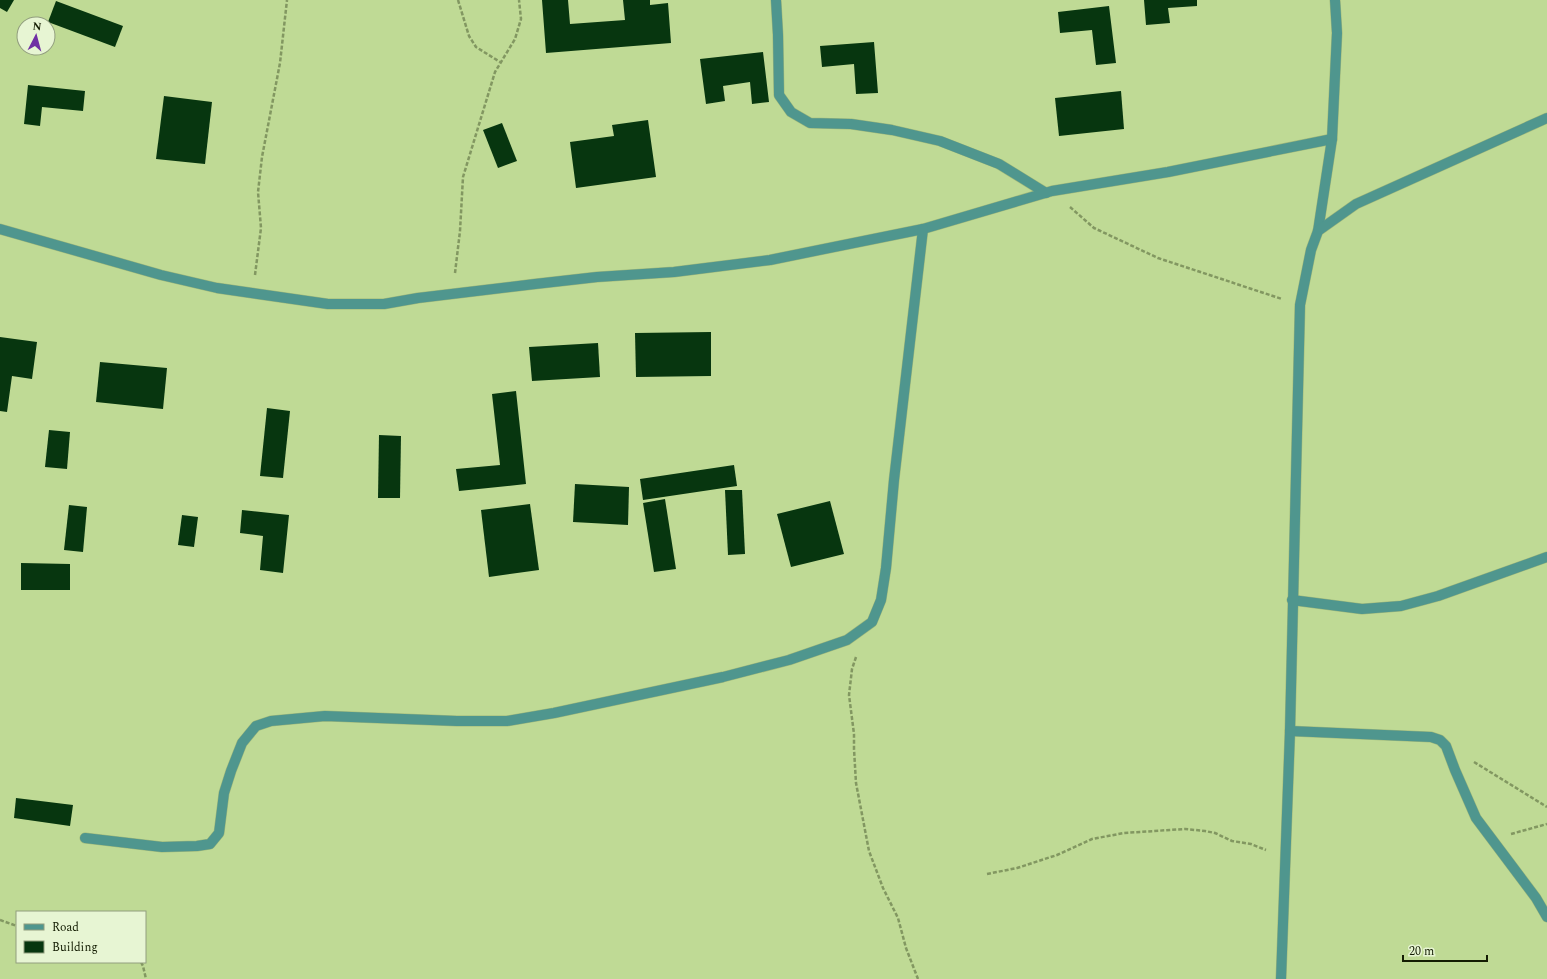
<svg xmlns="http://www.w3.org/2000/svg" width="1547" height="979" viewBox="0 0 1547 979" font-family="Spectral,serif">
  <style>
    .building { fill: #07360f }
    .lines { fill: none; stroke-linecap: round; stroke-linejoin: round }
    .minor-casing { stroke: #a0b87b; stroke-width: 11 }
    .tertiary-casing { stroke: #a0b87b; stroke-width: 11 }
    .path { stroke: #829761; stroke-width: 2.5; stroke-dasharray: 4 2; stroke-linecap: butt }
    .minor { stroke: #4f968e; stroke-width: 10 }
    .tertiary { stroke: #4f968e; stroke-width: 10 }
  </style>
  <rect width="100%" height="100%" fill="#bfda95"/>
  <g class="building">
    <polygon points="0,0 14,0 7,12 0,8"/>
    <polygon points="542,0 568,0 570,24 625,20 623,0 650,0 650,5 668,3 671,43 546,53"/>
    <polygon points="1144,0 1197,0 1197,6 1168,8 1170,23 1146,25"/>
    <polygon points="56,1 123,26 115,47 48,22"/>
    <polygon points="1109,6 1116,63 1096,65 1092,30 1060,33 1058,12"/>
    <polygon points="874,42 878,93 856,94 854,64 822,67 820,46"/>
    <polygon points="763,52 769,102 752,104 750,82 723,86 725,101 706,104 700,59"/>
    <polygon points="28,85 85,91 83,111 42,107 40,126 24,124"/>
    <polygon points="1121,91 1124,129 1059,136 1055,98"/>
    <polygon points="164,96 212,102 205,164 156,159"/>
    <polygon points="648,120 656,177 576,188 570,142 614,136 612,125"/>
    <polygon points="502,123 517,161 498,168 483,130"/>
    <polygon points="711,332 711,376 636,377 635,333"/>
    <polygon points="0,337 37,342 32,379 12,376 7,412 0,411"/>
    <polygon points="598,343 600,377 532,381 529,347"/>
    <polygon points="100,362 167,368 163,409 96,402"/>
    <polygon points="516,391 526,484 459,491 456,469 500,465 492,394"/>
    <polygon points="267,408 290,411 283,478 260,476"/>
    <polygon points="49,430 70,432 67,469 45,467"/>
    <polygon points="379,435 401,436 400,498 378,498"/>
    <polygon points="734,465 737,486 643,500 640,479"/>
    <polygon points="575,484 629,487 628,525 573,522"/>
    <polygon points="725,490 742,490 745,554 728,555"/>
    <polygon points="665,499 676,569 654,572 643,503"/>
    <polygon points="830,501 844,554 791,567 777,514"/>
    <polygon points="530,504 539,570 489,577 481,510"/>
    <polygon points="69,505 87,507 83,552 64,550"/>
    <polygon points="242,510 289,515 283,573 260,570 263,536 240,533"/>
    <polygon points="182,515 198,517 194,547 178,545"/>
    <polygon points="21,563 70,564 70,590 21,590"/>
    <polygon points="16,798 73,805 70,826 14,818"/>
  </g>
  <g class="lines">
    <g class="minor-casing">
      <g id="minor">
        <polyline points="776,0 778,35 779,95 791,112 810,123 851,124 892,130 940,141 999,164 1046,193"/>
        <polyline points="0,229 161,275 217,288 328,304 384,304 418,298 535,284 597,277 674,272 770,260 923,229 1052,191 1168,172 1332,139"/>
        <polyline points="1318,231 1332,139 1337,33 1335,0"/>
        <polyline points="1292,600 1362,609 1401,606 1438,596 1547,557"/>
        <polyline points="1290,731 1431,737 1440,740 1446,746 1455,770 1476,818 1536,898 1547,917"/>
        <polyline points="85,838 162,847 197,846 210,844 219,833 224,793 231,771 242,743 256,726 271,721 325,716 457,721 507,721 554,713 723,677 789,660 847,640 872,622 881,600 886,568 894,480 923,229"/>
      </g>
    </g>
    <g class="tertiary-casing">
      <polyline id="tertiary" points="1281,979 1290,731 1300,305 1311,250 1318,231 1356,204 1547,118"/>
    </g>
    <g class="path">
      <polyline points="458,0 469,36 476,47 500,62"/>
      <polyline points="1070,207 1094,228 1158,258 1282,299"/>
      <polyline points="455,273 460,231 463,177 495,72 515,39 521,19 519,0"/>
      <polyline points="255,275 261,228 258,192 262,157 280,63 287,0"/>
      <polyline points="856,657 852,669 849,695 854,734 854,749 856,783 869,851 883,888 898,918 906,948 918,979"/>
      <polyline points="1474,762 1547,807"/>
      <polyline points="1511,834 1547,824"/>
      <polyline points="987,874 1017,868 1057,855 1092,839 1124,833 1185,829 1205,831 1215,833 1232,841 1251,844 1266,850"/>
      <polyline points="0,920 17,926"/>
      <polyline points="141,962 143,966 146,979"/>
    </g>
    <use href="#minor" class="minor"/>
    <use href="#tertiary" class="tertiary"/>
  </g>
  <rect x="16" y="911" width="130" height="52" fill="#e7f5d3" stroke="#929e7f"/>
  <rect x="24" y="924" width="20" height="6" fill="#4f968e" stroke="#929e7f"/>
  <text x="52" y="931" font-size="12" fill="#131c02">Road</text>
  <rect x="24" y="941" width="20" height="12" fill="#07360f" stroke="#929e7f"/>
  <text x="52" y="951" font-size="12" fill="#131c02">Building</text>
  <g transform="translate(36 36) rotate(6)"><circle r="19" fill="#e7f5d3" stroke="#929e7f"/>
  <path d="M0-3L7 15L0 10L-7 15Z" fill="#702fa4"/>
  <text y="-6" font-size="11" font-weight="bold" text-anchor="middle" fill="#131c02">N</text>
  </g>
  <path d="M1403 955v6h84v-6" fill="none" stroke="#131c02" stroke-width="2"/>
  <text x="1409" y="955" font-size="12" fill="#131c02" stroke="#e7f5d3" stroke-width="3" paint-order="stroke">20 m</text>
</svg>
